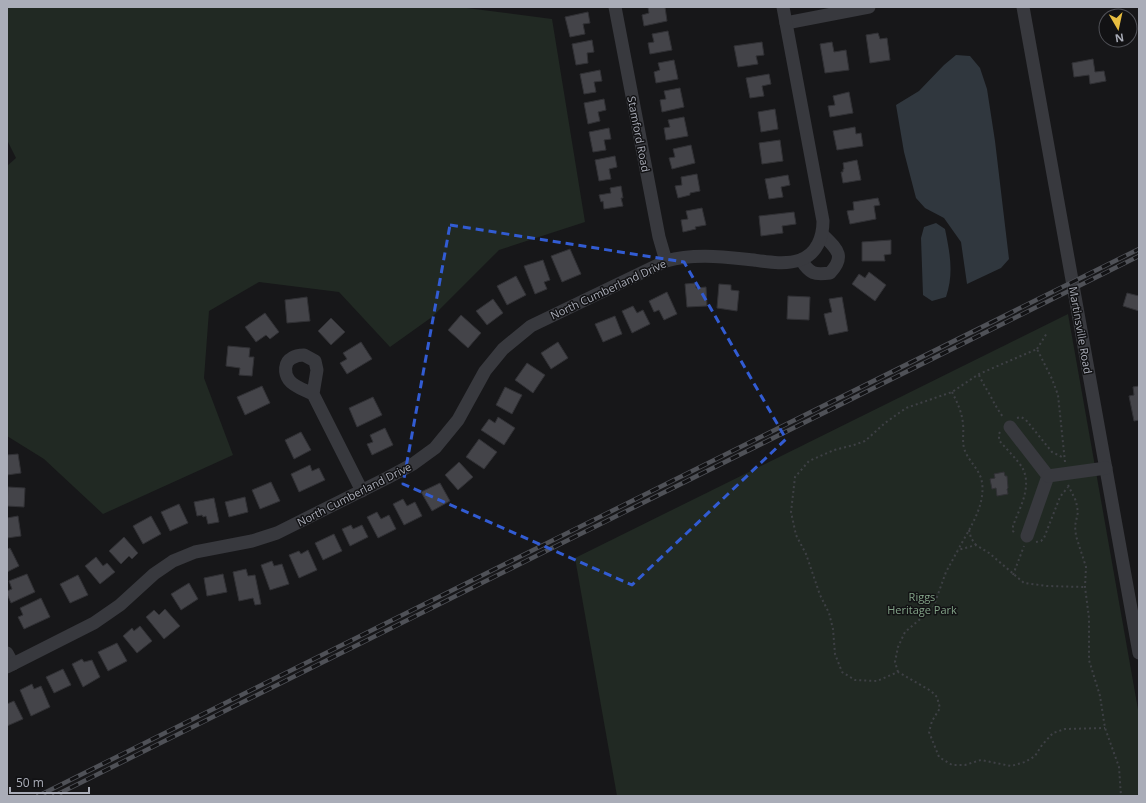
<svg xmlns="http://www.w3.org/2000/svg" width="1146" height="803" viewBox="0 0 1146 803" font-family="'Open Sans',sans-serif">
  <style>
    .green { fill: #212923 }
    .water { fill: #30373e }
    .building { fill: #444449; stroke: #313135 }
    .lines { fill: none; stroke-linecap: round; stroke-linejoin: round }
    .path { stroke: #3e4045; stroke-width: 2; stroke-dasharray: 2 3; stroke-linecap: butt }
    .minor { stroke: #38393e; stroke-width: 13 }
    .rail-casing { stroke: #4f5157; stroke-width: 4.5 }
    .rail { stroke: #121214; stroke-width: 3; stroke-dasharray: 9; stroke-linecap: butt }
    .marked { fill: none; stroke: #325cd3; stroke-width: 3; stroke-dasharray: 8 5; stroke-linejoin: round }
    .labels { text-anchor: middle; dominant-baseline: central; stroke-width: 3; stroke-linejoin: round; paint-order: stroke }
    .street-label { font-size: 11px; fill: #aaadb8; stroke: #121214 }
    .park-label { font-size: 11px; fill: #82a287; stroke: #121214 }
  </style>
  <rect width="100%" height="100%" fill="#171719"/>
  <g class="green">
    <polygon points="7,7 459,7 552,19 585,222 499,250 432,317 390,347 339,292 259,282 209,311 204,378 233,455 103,514 44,459 7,436 7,166 16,158 7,140"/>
    <polygon points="1068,314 1139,715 1139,796 617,796 575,558"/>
  </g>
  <g class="water">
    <polygon points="956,55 970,56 980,68 987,89 995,141 1009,259 1001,268 967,284 961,242 944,218 925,208 916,198 904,152 896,105 919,91 944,65"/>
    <path d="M 936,223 L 945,229 C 950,254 954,273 946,297 L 932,301 L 923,295 L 921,238 L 924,227 Z"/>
  </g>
  <g class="building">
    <polygon points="648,7 665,7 667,21 644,26 642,15 649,13"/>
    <polygon points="588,12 590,23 583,24 585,34 570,37 565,17"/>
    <polygon points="668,31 672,50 650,54 648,43 654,42 652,34"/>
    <polygon points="878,33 880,39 887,38 890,60 870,63 866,35"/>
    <polygon points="592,40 594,52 587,53 588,63 576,65 572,44"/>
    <polygon points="762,42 764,55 756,56 758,64 738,67 734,46"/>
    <polygon points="832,42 834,52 846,50 849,70 825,73 820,44"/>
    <polygon points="1093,59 1095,72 1104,71 1106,81 1090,84 1089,75 1074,77 1072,63"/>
    <polygon points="674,60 678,79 656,83 654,72 660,70 658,63"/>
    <polygon points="600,70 602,81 594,82 596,92 584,94 580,74"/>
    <polygon points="769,74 771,84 762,86 764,96 750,98 746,78"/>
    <polygon points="680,88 684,107 662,112 660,100 666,99 664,91"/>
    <polygon points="849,92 853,113 830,117 828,106 835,105 833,96"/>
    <polygon points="604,99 606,110 598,112 600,121 588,124 584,103"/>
    <polygon points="775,109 778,129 761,132 758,112"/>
    <polygon points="684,117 688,136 666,140 664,128 670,127 668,120"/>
    <polygon points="855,127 856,134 861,133 863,146 837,150 833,131"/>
    <polygon points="609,128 611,139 604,140 606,150 593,152 589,132"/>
    <polygon points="780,140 783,161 762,164 759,143"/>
    <polygon points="691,145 695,163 672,169 669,158 675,157 673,149"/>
    <polygon points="615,156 617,167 609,169 611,179 599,181 595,160"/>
    <polygon points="857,160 861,180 843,183 841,172 843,172 843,169 844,169 843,163"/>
    <polygon points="697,174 700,191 690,193 690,195 678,198 675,186 682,185 681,177"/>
    <polygon points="788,175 790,185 781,187 783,197 769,199 765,179"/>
    <polygon points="621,186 623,198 621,198 623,206 604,209 603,201 601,202 599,195 611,193 610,188"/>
    <polygon points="878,198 880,205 874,206 876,219 850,224 847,211 854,210 853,202"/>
    <polygon points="702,208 706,225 695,227 696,229 683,232 681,220 688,219 686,211"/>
    <polygon points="794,212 796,224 782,226 783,233 761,236 759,216"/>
    <polygon points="891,240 891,254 884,255 885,261 862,261 862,242"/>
    <polygon points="570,249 581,274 562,282 551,256"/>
    <polygon points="543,260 550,280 544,282 547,289 535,294 524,266"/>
    <polygon points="869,272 886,285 875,301 852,284 859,274 865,278"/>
    <polygon points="516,276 526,295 507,305 497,286"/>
    <polygon points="696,283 696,288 706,287 707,306 687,307 685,284"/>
    <polygon points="719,284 731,285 731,290 739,291 737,311 717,308"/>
    <polygon points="667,292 677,314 664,320 659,310 654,312 649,301"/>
    <polygon points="1127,293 1139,296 1139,311 1123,306"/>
    <polygon points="788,296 810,297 809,320 787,319"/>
    <polygon points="307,297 310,321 287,323 285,300"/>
    <polygon points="842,297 848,331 829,335 824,314 832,312 829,299"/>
    <polygon points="493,299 503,313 487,325 476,311"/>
    <polygon points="633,306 637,313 643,310 650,324 632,333 622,311"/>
    <polygon points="265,313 279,332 270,339 266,335 256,342 245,327"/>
    <polygon points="461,315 481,333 468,348 448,330"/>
    <polygon points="615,316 622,334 603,342 595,324"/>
    <polygon points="331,318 345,332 331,345 318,331"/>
    <polygon points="361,342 372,359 347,374 340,363 347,359 343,353"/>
    <polygon points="558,342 568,358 551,369 541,353"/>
    <polygon points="228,346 250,348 249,357 254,357 252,376 239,375 240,368 226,366"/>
    <polygon points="527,363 545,375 533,393 515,380"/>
    <polygon points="262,386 270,403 245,415 237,397"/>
    <polygon points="1139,386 1139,420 1134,421 1129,396 1134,395 1133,387"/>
    <polygon points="505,387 522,395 512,414 496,405"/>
    <polygon points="373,397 382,415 357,427 349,408"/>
    <polygon points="498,417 515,428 504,445 481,430 489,419 495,423"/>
    <polygon points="385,428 393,445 372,455 367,444 373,442 370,435"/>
    <polygon points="301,432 311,450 294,459 285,440"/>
    <polygon points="479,439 497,452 484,469 466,457"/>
    <polygon points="18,454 21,473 7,475 7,455"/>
    <polygon points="459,462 473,477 458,490 445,475"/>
    <polygon points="310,465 312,471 319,468 325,480 299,492 291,474"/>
    <polygon points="1004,472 1005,476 1007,476 1008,488 1007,489 1008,494 997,496 996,488 992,489 990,479 995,478 994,474"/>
    <polygon points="271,482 280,501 260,509 252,490"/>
    <polygon points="440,483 450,501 432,511 421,492"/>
    <polygon points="8,487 25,488 24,507 7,506"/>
    <polygon points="245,497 248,512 229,517 225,502"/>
    <polygon points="214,498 219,522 208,524 206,516 203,517 202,515 197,516 194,502"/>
    <polygon points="403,499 407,506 415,502 422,516 404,525 393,504"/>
    <polygon points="179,504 188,523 170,531 161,512"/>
    <polygon points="377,512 381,519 389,515 396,529 378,538 367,517"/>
    <polygon points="18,516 21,536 7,538 7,518"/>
    <polygon points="151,516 161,534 143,544 133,526"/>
    <polygon points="351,525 353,529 362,525 368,537 350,546 342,529"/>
    <polygon points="334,534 342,551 323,560 315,543"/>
    <polygon points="124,537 138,553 132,559 129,556 121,564 109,551"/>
    <polygon points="10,548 19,566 7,572 7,549"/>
    <polygon points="308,550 317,570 299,578 289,555 299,551 301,554"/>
    <polygon points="96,557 103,566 107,563 115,572 100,584 85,566"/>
    <polygon points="272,561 274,566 282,564 289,584 270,590 261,565"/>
    <polygon points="246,569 248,576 255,575 261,604 255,605 253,598 239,601 233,572"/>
    <polygon points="27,574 35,592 11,603 7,594 7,591 12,589 9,581"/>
    <polygon points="223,574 227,592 207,596 204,578"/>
    <polygon points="78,575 88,595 70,603 60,584"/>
    <polygon points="189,583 198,599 181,610 171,594"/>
    <polygon points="41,598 50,617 24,629 18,617 23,615 20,608"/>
    <polygon points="165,609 180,626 164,639 146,617 154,610 159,615"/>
    <polygon points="140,626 152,641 137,653 123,636 132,628 134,631"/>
    <polygon points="117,643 127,661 108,671 98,652"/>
    <polygon points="82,659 84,662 92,660 100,677 83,687 72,664"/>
    <polygon points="63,669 71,685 54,693 46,677"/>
    <polygon points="32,684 34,689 41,686 50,707 31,716 20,690"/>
    <polygon points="14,701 23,719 7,726 7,704"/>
  </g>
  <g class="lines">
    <g class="path">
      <polyline points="1037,349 1047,333"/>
      <path d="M 979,375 C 982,382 986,388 990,395 C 994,403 998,410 1003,417"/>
      <path d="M 952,392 C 957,402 962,412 963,424 C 964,432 962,440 964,448 C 967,459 977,467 981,478 C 988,503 969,529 958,550"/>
      <polyline points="1017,418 1021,417 1026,420 1052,452 1064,458"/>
      <path d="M 1000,432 L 999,434 L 999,440 C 1006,449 1018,460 1023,469 C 1032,488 1019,509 1013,526 L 1013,531 L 1015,534"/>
      <polyline points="1065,462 1058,395 1052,379 1037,349 979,374 952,392 906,408 885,423 865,441 854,445 834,450 809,461 795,477 791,512 796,535 806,554 820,595 829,613 833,629 835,654 842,672 855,680 877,681 898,672 931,691 937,697 940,708 932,721 929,732 939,757 952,765 965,765 981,760 1011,766 1025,762 1035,756 1042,745 1053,733 1065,729 1105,728"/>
      <polyline points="1068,485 1076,501 1078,512 1075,526 1076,536 1086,567 1085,587 1089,618 1089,660 1100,696 1105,728 1119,767 1121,796"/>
      <polyline points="969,530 971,538 976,545"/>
      <polyline points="1036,542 1041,541 1044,538 1060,497 1068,487"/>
      <polyline points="1013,575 1024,546"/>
      <polyline points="898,672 895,662 898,647 905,632 933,608 946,572 958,550 976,545 989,553 1024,583 1047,586 1085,587"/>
    </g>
    <g class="minor">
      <polyline points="615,7 659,237 666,261"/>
      <polyline points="1023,7 1139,653"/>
      <polyline points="786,23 869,7"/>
      <path d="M 801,260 C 810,274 814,275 830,273 C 846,256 837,249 823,235"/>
      <path d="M 313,394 L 317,370 L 315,361 L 304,355 C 300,355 295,356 292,358 C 284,362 284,373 289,380 C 294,387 305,390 313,394 L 362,491"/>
      <polyline points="1010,427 1048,476 1027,536"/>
      <polyline points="1048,476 1106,468"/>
      <polyline points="7,653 13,664"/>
      <path d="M 7,667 L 94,623 L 120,605 L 154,574 L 173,561 L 195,552 L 252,541 L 277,533 L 387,478 L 413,464 L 435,448 L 458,420 L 485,371 L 503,349 L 531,326 L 666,261 C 695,253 724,257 754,260 C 768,262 786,265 800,260 C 817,254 823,237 823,221 L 783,7"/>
    </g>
    <g class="rail-casing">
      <g id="rail">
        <polyline points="38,796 1139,249"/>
        <polyline points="54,796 1139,256"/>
      </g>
    </g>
    <use href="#rail" class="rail"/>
  </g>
  <path class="marked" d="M 450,225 L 684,262 L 786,439 L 632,585 L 403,484 Z"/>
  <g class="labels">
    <g class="street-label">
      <text transform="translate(639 134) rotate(79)">Stamford Road</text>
      <text transform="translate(608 289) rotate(-25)">North Cumberland Drive</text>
      <text transform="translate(1081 330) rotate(80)">Martinsville Road</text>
      <text transform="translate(354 494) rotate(-27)">North Cumberland Drive</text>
    </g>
    <g class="park-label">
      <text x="922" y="596">Riggs<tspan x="922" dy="13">Heritage Park</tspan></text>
    </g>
  </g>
  <rect width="1146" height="803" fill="none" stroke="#aaadb8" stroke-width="16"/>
  <g transform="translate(1118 28) rotate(171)"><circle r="19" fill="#121214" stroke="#4f5056"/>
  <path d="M0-3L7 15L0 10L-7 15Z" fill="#e7bd40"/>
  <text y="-6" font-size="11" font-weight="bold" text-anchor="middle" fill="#aaadb8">N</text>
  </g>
  <path d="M10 787v6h79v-6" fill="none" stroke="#aaadb8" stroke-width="2"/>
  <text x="16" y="787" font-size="12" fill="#aaadb8" stroke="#121214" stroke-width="3" paint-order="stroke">50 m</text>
</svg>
